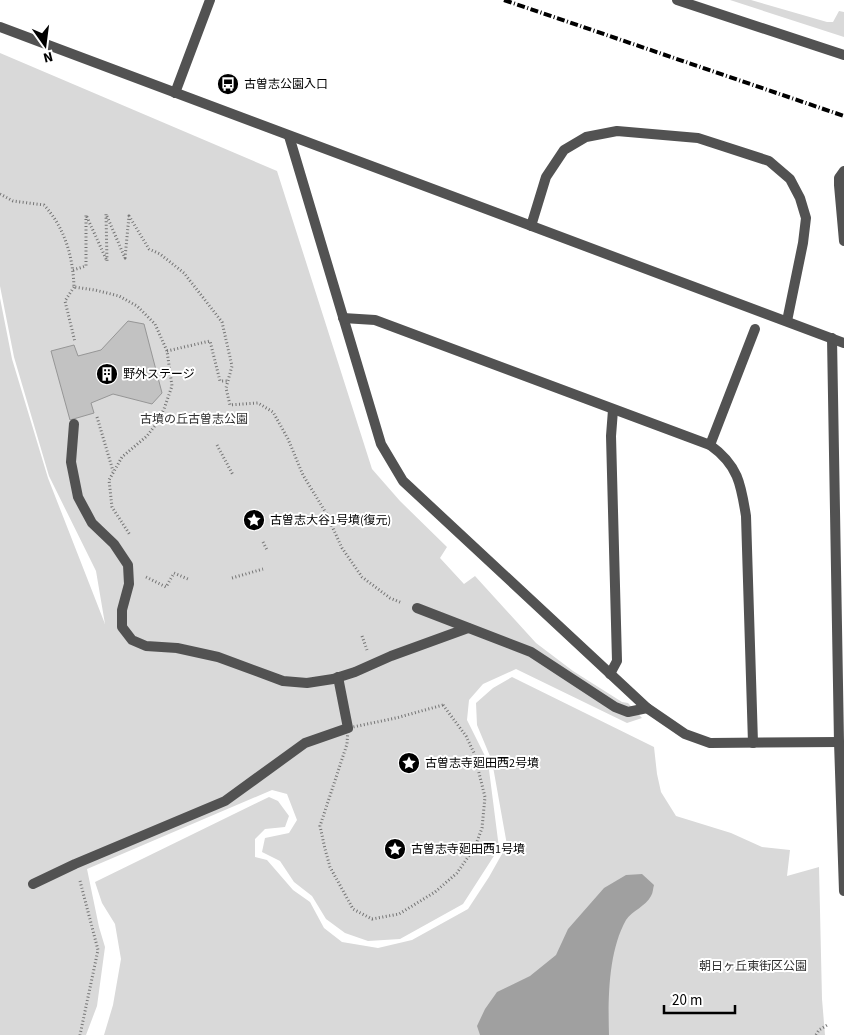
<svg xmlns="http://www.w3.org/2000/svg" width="844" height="1035" viewBox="0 0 844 1035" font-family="'Source Sans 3','Noto Sans JP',sans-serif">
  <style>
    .green { fill: #d9d9d9 }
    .water { fill: #a0a0a0 }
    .building { fill: #c2c2c2; stroke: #969696 }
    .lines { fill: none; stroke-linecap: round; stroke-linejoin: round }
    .path { stroke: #747474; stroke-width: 3; stroke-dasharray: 1 2.5; stroke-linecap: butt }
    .service { stroke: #525252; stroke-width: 10 }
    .minor { stroke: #525252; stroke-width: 10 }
    .tertiary { stroke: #525252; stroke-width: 10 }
    .rail { stroke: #000; stroke-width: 4; stroke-dasharray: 8 2.5 1 2.5; stroke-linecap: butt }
    .labels { text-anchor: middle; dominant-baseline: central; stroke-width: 4; stroke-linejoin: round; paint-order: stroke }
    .poi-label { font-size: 12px; fill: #000; stroke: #fff; text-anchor: start }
    .park-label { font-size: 12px; fill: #303030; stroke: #fff }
  </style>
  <rect width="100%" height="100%" fill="#fff"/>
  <g class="green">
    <polygon points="730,0 751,0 827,22 833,22 839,11 844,12 844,37"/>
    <polygon points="0,53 277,171 372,469 400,501 447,547 440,558 464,584 475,576 536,643 573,671 622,702 628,703 642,718 627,723 516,669 483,684 469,700 467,720 488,762 499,848 463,904 400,939 368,941 345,933 326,919 312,896 294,882 280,861 262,852 265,838 289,833 297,820 287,794 272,790 87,869 99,927 105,947 97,1006 86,1035 0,1035 0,298 12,359 48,478 105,624 96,571 49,476 14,357 0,286"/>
    <polygon points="512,677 654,747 657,774 661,792 676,816 731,833 762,847 790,850 787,876 819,867 822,999 825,1035 104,1035 113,1005 121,959 115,924 102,903 95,882 269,797 278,801 289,816 285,827 265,829 255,839 255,857 267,860 293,890 310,902 324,928 342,942 378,948 412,940 468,909 489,877 507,845 492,761 477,725 476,703 493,688"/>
  </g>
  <path class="water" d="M 642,874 L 654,885 C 653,888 653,893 651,896 C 646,906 632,911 626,920 C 608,952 608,1000 609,1035 L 480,1035 L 477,1026 L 485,1009 L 497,992 L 530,976 L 556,955 L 568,929 L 604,888 L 626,875 Z"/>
  <polygon class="building" points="128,321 144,324 162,393 152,404 113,394 91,403 94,413 70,420 51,351 74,345 78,356 101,350"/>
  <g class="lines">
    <g class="path">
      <path d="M 0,194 L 13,201 L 44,205 C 65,228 73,257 74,287 L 95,290 L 119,296 L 137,306 L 155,324 L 167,351 L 172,386 L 164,409 L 157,423 L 147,436 L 122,457 L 109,480 L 112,507 L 130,535"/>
      <polyline points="73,270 86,266 86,215 107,261 106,214 125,258 129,216 149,249 160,254 184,273 222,322 232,366 226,388 230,405 258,403 273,412 288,439 303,475 326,513 342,548 362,577 390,598 402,603"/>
      <polyline points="74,287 65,301 75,342"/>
      <polyline points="167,351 210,341 220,381 228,381"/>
      <polyline points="97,417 113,471"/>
      <polyline points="217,445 233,475"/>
      <polyline points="263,542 267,550"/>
      <polyline points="146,577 166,587 174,573 188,579"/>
      <polyline points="232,578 263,569"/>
      <polyline points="362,636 367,650"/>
      <polygon points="443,705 466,736 474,753 485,797 482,828 475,847 457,873 435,892 399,914 372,919 353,909 330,867 325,849 320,826 347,744 348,728 396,718"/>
      <polyline points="80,881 98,950 80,1035"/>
      <polyline points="816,1035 819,1030 829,1024"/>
    </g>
    <g class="service">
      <polyline points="844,171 839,178 839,185 844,241"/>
      <polyline points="74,424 71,462 78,497 92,523 114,544 128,565 129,584 122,610 122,627 132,640 146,646 177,648 218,657 283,681 307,683 333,679 355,672 391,656 468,628"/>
      <polyline points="710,445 755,329"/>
      <polyline points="417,608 531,652 615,707 628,712 647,708"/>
      <polyline points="33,884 75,864 225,801 305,743 348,728 338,677"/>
    </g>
    <g class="minor">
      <polyline points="175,93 210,0"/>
      <polyline points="289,136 381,444 403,481 647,708 685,734 710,743 839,742"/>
      <polyline points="531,226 546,177 564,150 586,137 617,131 698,138 769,161 790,179 800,198 806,218 803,243 787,321"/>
      <path d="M 343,318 L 375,320 L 710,445 C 738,465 741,484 746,516 L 753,743"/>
      <polyline points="832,338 839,742 844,891"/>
      <polyline points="610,674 617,661 611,436 613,410"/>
    </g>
    <g class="tertiary">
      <polyline points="677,0 844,55"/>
      <polyline points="0,27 844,343"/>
    </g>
    <polyline class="rail" points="504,0 844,116"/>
  </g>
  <defs>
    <g id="bus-disc" transform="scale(1.125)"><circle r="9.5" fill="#000" stroke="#fff"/><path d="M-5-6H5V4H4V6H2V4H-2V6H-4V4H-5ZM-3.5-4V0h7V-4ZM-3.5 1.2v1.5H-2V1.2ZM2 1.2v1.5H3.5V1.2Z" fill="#fff"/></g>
    <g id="building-disc" transform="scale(1.125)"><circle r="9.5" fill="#000" stroke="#fff"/><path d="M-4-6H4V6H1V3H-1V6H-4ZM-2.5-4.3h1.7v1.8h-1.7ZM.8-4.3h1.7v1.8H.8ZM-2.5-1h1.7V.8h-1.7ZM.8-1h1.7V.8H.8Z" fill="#fff"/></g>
    <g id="sight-disc" transform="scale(1.125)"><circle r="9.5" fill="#000" stroke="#fff"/><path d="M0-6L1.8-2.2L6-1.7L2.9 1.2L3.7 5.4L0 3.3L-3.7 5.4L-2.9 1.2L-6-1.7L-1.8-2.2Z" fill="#fff"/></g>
  </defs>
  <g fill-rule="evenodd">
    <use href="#bus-disc" x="228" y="84"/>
    <use href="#building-disc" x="107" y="374"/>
    <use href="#sight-disc" x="254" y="520"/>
    <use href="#sight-disc" x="409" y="763"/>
    <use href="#sight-disc" x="395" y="849"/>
  </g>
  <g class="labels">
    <g class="poi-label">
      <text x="244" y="84">古曽志公園入口</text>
      <text x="123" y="374">野外ステージ</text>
      <text x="270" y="520">古曽志大谷1号墳(復元)</text>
      <text x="425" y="763">古曽志寺廻田西2号墳</text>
      <text x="411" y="849">古曽志寺廻田西1号墳</text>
    </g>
    <g class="park-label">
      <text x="194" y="419">古墳の丘古曽志公園</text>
      <text x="753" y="966">朝日ヶ丘東街区公園</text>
    </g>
  </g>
  <g transform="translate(45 45) rotate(166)" stroke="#ffffff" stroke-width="4" paint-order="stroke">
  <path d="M0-4L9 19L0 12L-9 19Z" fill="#000000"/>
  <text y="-8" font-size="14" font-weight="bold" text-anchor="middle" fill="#000000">N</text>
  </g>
  <path d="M664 1005v8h71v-8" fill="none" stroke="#000000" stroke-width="2.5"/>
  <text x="672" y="1005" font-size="15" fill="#000000" stroke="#ffffff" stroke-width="4" paint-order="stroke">20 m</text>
</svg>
